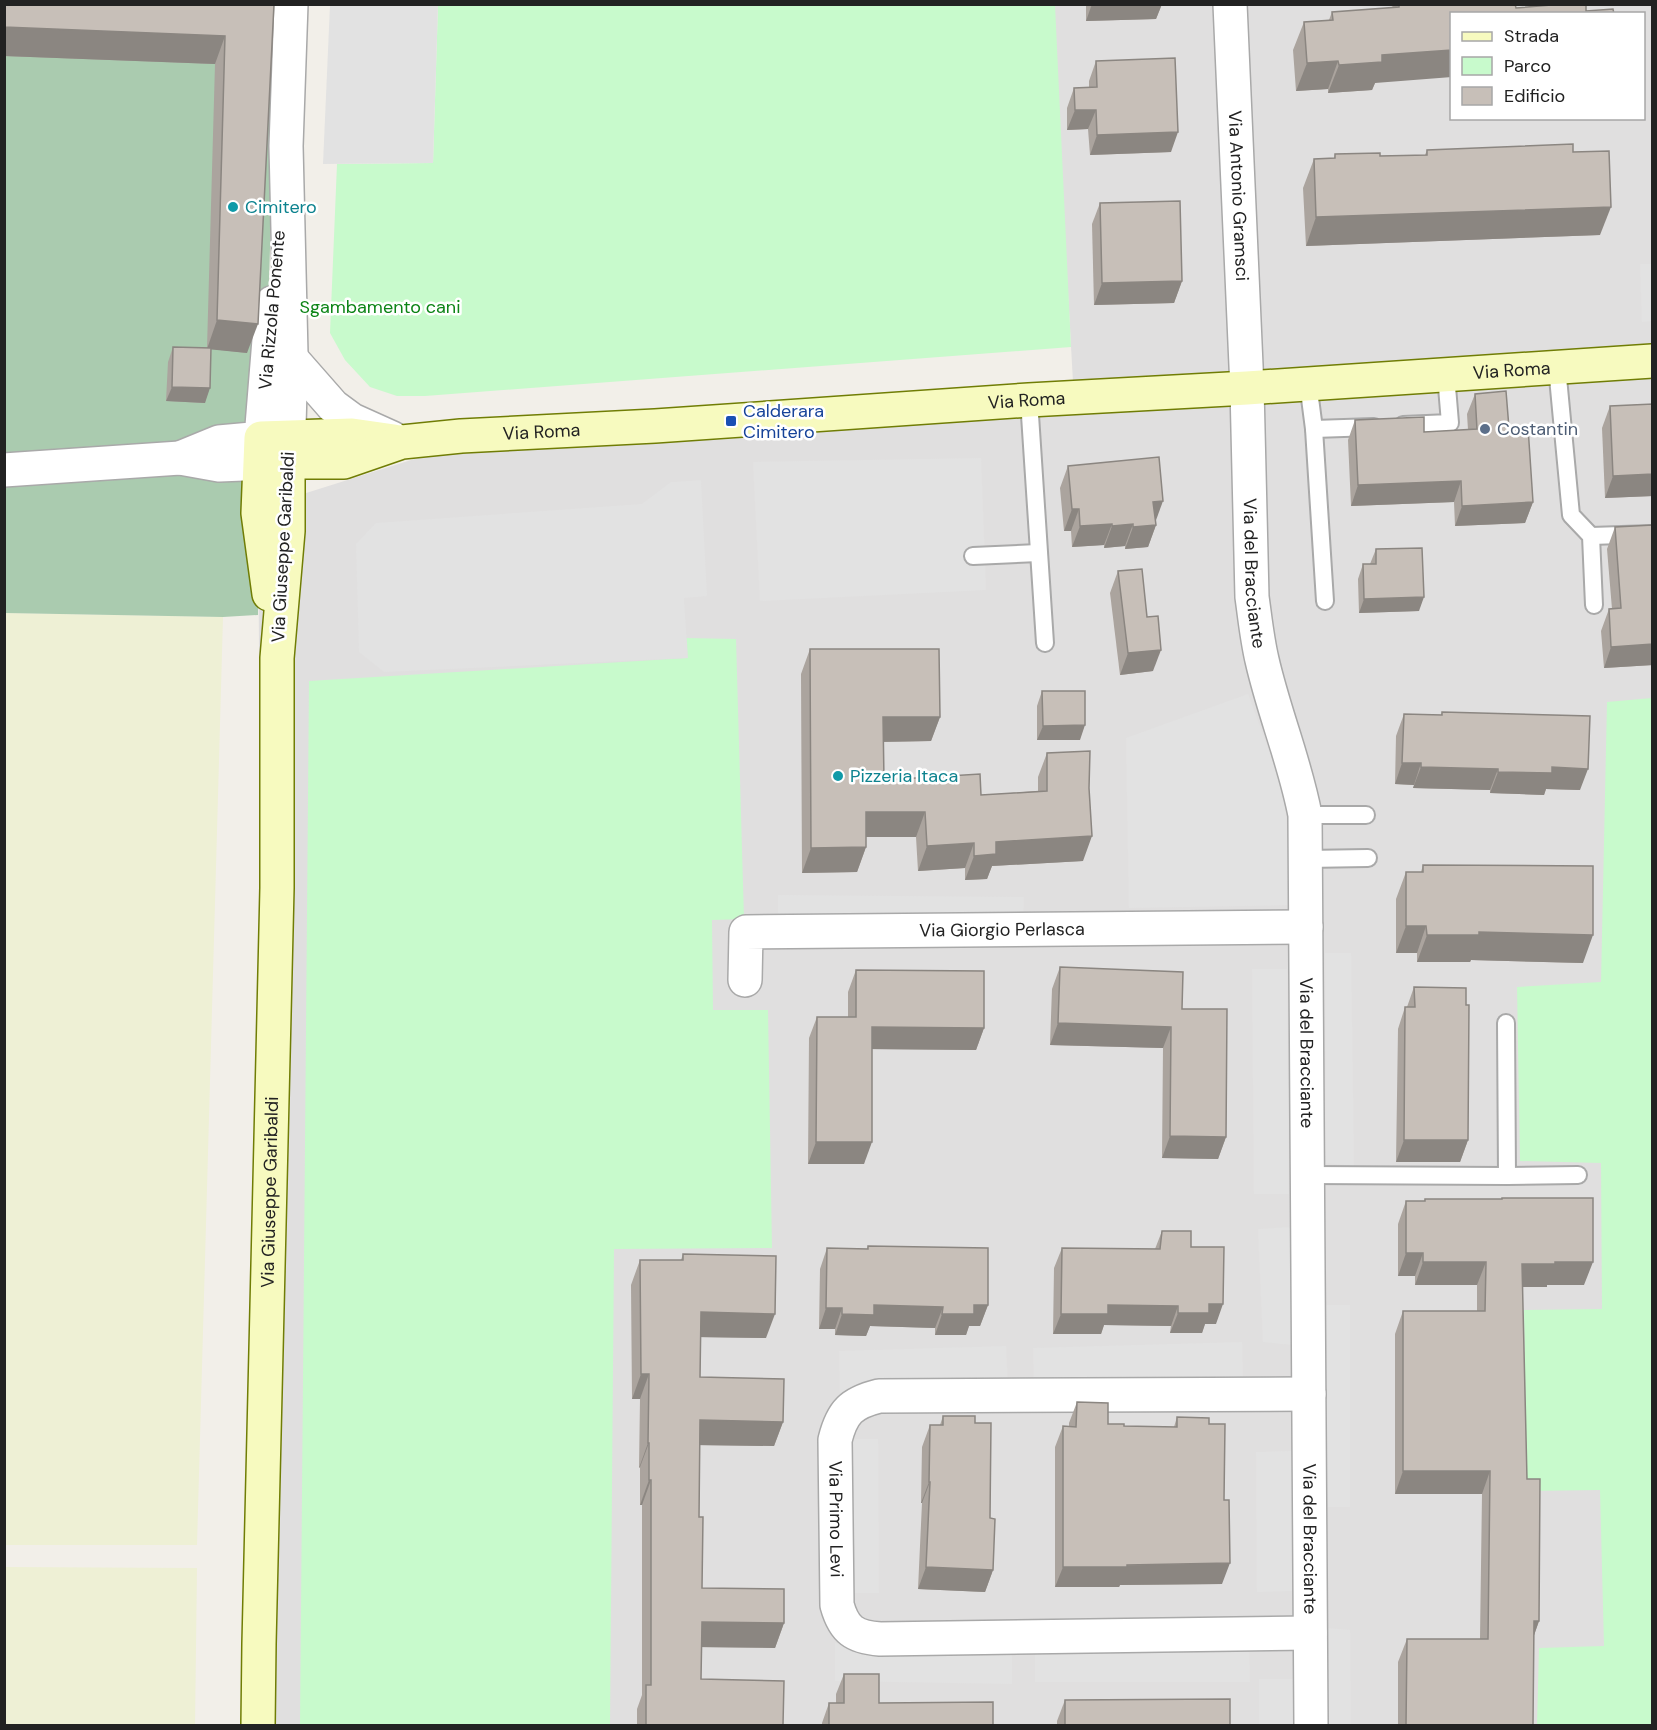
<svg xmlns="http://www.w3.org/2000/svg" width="1657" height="1730" viewBox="0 0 1657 1730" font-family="'DM Sans',sans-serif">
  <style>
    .residential { fill: #e0dfdf; fill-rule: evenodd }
    .farmland { fill: #eef0d5 }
    .cemetery { fill: #aacbaf }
    .park { fill: #c8facc }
    .parking { fill: #e2e2e2 }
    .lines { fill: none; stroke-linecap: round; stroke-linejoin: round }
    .lane-casing { stroke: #a9a9a9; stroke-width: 20 }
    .street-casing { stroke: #a9a9a9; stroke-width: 36 }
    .secondary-casing { stroke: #707d05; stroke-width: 36 }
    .lane { stroke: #fff; stroke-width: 16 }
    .street { stroke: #fff; stroke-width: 33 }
    .secondary { stroke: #f7fabf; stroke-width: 33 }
    .wall { fill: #aba49e }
    .shaded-wall { fill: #8b8681 }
    .building { fill: #c7bfb8; stroke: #8b8681; stroke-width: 1.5 }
    .culture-dot { fill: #0f9aa8; stroke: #fff; stroke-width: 2 }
    .transit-dot { fill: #1a4fb4; stroke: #fff; stroke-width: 2 }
    .service-dot { fill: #5c6f8a; stroke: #fff; stroke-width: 2 }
    .labels { text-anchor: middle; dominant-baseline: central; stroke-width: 5; stroke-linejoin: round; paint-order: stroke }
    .street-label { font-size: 18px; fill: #222; stroke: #fff }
    .culture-label { font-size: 18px; fill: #0d838f; stroke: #fff; text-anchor: start }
    .park-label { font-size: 18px; fill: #0c8416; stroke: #fff }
    .transit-label { font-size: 18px; fill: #164399; stroke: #fff; text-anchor: start }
    .service-label { font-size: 18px; fill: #4e5e75; stroke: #fff; text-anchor: start }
  </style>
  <rect width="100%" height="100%" fill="#f2efe9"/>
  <path class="residential" d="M 1052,5 L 1652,5 L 1652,1725 L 267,1725 L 258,513 L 303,494 L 427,455 L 729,439 L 1074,400 ZM 1452,14 L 1644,14 L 1644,118 L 1452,118 Z"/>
  <g class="farmland">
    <polygon points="5,613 223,617 197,1545 5,1545"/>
    <polygon points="5,1567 197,1568 195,1725 5,1725"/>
  </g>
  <polygon class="cemetery" points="5,5 277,5 267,352 258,513 258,615 223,617 5,613"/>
  <g class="park">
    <polygon points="438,5 1055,5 1071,347 425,396 397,396 370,387 345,360 330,333 337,164 433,163"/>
    <polygon points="686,638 736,639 744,919 712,920 713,1010 768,1010 772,1248 614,1249 610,1725 300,1726 309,681 687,658"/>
    <polygon points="1652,698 1652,1725 1537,1725 1539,1648 1604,1646 1600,1490 1527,1491 1524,1310 1602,1309 1601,1163 1520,1161 1517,987 1601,982 1607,702"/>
  </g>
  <g class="parking">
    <polygon points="330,5 438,5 433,163 323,164"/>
    <polygon points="1640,264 1652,264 1652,321 1642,322"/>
    <polygon points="981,458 986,590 760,601 753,462"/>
    <polygon points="701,480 707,596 684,598 688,658 384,672 359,652 356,544 376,523 642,504 671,482"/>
    <polygon points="1248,694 1284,792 1293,905 1129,908 1126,738"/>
    <polygon points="778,895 1024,897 1023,921 778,920"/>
    <polygon points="1325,953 1351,953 1354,1166 1326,1163"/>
    <polygon points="1252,969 1287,969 1289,1194 1254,1194"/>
    <polygon points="1290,1227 1292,1345 1263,1342 1258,1229"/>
    <polygon points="1323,1305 1350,1305 1350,1507 1324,1507"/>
    <polygon points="1242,1342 1243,1379 1034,1384 1033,1348"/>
    <polygon points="1006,1346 1008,1388 840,1394 839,1351"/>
    <polygon points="845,1439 878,1439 879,1593 847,1593"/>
    <polygon points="1292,1451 1293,1591 1257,1592 1256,1452"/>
    <polygon points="1326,1628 1350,1630 1351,1725 1326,1725"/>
    <polygon points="835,1643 1012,1645 1012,1684 835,1681"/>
    <polygon points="1035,1644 1249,1644 1250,1682 1035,1682"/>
    <polygon points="1259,1679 1298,1679 1298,1725 1259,1726"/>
  </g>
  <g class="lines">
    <g class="lane-casing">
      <g id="lane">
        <polyline points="1557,367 1571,515 1591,536 1594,605"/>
        <polyline points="1308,383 1314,429"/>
        <polyline points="1029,400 1045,643"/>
        <polyline points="1403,425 1450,423 1446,375"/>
        <polyline points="1591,536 1652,534"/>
        <polyline points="973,556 1038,553"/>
        <polyline points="1325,601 1314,429 1374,427"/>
        <polyline points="1305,815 1366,815"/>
        <polyline points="1306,859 1368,858"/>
        <polyline points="1308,1175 1507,1176 1506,1023"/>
        <polyline points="1507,1176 1578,1175"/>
      </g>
    </g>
    <g class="street-casing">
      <g id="street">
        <path id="s1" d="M 1230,4 L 1247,388 L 1252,597 C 1255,618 1257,639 1262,660 C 1274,713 1295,762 1305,815 L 1311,1726"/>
        <polyline points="290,357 333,406 352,420 392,438"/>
        <polyline points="180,458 219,442 261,438 272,303"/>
        <polyline points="4,470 180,458 219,465 288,462 291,354 286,146 291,4"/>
        <path id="s2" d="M 745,980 L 746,932 L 1306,927"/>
        <path id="s3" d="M 1309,1394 L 879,1396 C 851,1403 842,1412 835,1440 L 837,1605 C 844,1630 854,1637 880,1639 L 1310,1633"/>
      </g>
    </g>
    <g class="secondary-casing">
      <g id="secondary">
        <polyline points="269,594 258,513 261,438 352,435 394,441"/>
        <path id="s4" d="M 258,1726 L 259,1644 L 277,888 L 277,658 L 288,531 L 288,462 L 344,462 L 402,442 L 461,436 L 655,426 L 1029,400 L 1247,388 L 1652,361"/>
      </g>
    </g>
    <use href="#lane" class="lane"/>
    <use href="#street" class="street"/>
    <use href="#secondary" class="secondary"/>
  </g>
  <g class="wall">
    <polygon points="4,4 274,4 247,353 211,349 205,403 166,401 168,362 173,347 207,348 215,64 4,56"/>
    <polygon points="1086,4 1162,4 1156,19 1086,21"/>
    <polygon points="1393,4 1515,4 1375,83 1372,90 1328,93 1328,89 1296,91 1293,50 1304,22 1329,20 1332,12 1392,8"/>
    <polygon points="1096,61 1171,152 1090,155 1088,129 1067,130 1067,108 1074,88 1089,88 1089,81"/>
    <polygon points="1427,150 1573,152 1600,235 1306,246 1303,188 1314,159 1334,158 1335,154 1380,156 1425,155"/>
    <polygon points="1100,203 1182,281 1174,303 1094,305 1092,224"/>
    <polygon points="1475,394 1509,428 1533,502 1525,523 1455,526 1454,502 1351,506 1348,440 1355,420 1424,432 1468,430 1467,414"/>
    <polygon points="1653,404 1653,496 1605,498 1602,428 1610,406"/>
    <polygon points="1068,466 1156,522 1156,525 1148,547 1125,549 1125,546 1104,548 1104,545 1072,547 1071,531 1064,531 1060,488"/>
    <polygon points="1653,525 1653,665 1604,668 1601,631 1609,609 1612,609 1607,549 1615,527"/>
    <polygon points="1376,549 1419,611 1359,613 1358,579 1363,564 1370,564"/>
    <polygon points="1118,571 1147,617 1153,671 1120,675 1110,593"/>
    <polygon points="810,649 940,717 931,741 883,742 884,780 981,795 1038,791 1038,777 1047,753 1083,861 992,866 987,879 965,880 965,868 918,871 916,837 866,837 866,847 857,872 802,873 801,674"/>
    <polygon points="1042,691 1080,740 1037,740 1037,706"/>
    <polygon points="1442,712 1580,790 1546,789 1544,795 1490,793 1490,790 1413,788 1414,785 1395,784 1396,736 1404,714 1441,715"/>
    <polygon points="1423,865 1583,963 1471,960 1470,962 1417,962 1417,953 1396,953 1396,899 1406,872 1421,872"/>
    <polygon points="1060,967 1182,1009 1226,1137 1218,1159 1162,1158 1163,1048 1050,1045 1052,989"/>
    <polygon points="856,970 984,1028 976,1050 872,1049 864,1164 808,1164 809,1038 817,1017 848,1017 848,992"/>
    <polygon points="1414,987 1466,1005 1468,1140 1460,1162 1396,1162 1398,1029 1405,1007 1407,1007"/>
    <polygon points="1502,1198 1584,1285 1547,1285 1547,1287 1522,1287 1527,1479 1539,1621 1534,1635 1533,1725 1398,1725 1398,1662 1407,1639 1480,1639 1482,1494 1395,1494 1395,1334 1403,1311 1477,1311 1477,1285 1415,1285 1415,1276 1398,1276 1398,1224 1406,1201 1424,1201 1425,1199 1501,1199"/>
    <polygon points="1162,1231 1191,1247 1216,1324 1205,1324 1202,1333 1170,1333 1171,1326 1104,1325 1101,1334 1053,1334 1054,1268 1062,1248 1155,1249"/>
    <polygon points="868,1246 988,1305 980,1326 969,1326 966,1335 935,1335 935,1328 870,1326 866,1336 835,1335 835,1329 819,1329 820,1269 827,1248 867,1249"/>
    <polygon points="683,1254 766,1338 701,1337 700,1377 783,1422 774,1446 700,1445 699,1517 702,1588 784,1623 775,1648 701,1647 701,1679 783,1725 637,1725 637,1709 642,1695 642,1505 640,1505 640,1467 639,1468 640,1399 632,1399 631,1285 640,1260 681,1260"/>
    <polygon points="1077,1402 1108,1424 1124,1426 1174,1427 1177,1417 1209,1424 1222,1584 1120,1585 1119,1587 1055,1587 1055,1447 1063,1426 1069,1426 1069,1423"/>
    <polygon points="943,1416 975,1423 990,1518 993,1570 985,1592 918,1589 922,1503 921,1503 922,1447 930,1425 940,1425"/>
    <polygon points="844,1674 879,1703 993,1725 822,1725 822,1723 829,1703 836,1703 836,1694"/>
    <polygon points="1065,1700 1230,1725 1057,1725 1057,1721"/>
  </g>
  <g class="shaded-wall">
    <polygon points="1092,4 1162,4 1156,19 1086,21"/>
    <polygon points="4,27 225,36 215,64 4,56"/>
    <polygon points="1452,50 1452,77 1375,83 1372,90 1328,93 1339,65 1382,55"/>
    <polygon points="1338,61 1328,89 1296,91 1307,63"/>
    <polygon points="1075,110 1096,110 1088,129 1067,130"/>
    <polygon points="1178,132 1171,152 1090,155 1097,135"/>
    <polygon points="1611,207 1600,235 1306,246 1316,217"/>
    <polygon points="1182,281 1174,303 1094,305 1102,283"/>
    <polygon points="217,320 258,324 247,353 207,349"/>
    <polygon points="172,387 210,388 205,403 166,401"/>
    <polygon points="1653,474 1653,496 1605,498 1613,476"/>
    <polygon points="1461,481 1454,502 1351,506 1358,485"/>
    <polygon points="1163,501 1155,523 1153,502"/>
    <polygon points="1533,502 1525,523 1455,526 1462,506"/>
    <polygon points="1072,509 1079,509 1071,531 1064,531"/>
    <polygon points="1112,524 1104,545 1072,547 1080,526"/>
    <polygon points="1133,524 1125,546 1104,548 1112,526"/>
    <polygon points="1156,525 1148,547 1125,549 1133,527"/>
    <polygon points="1424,597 1419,611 1359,613 1364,599"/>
    <polygon points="1653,644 1653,665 1604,668 1611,647"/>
    <polygon points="1161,650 1153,671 1120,675 1128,653"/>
    <polygon points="883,717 940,717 931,741 874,742"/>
    <polygon points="1085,725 1080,740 1037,740 1043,726"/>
    <polygon points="1402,763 1421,763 1414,785 1395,784"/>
    <polygon points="1421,767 1498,769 1490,790 1413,788"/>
    <polygon points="1552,767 1588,769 1580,790 1546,789 1544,795 1490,793 1498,772"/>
    <polygon points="866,812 925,812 916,837 857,837"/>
    <polygon points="1092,836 1083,861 992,866 987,879 965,880 974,856 996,842"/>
    <polygon points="974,843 965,868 918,871 927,846"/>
    <polygon points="866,847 857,872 802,873 811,848"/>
    <polygon points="1406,926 1426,926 1417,953 1396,953"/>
    <polygon points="1479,932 1593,935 1583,963 1471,960 1470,962 1417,962 1427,935"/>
    <polygon points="1058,1023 1171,1027 1163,1048 1050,1045"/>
    <polygon points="872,1027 984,1028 976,1050 864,1049"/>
    <polygon points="1170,1136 1226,1137 1218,1159 1162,1158"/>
    <polygon points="1404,1140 1468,1140 1460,1162 1396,1162"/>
    <polygon points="816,1142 872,1142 864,1164 808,1164"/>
    <polygon points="1406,1253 1423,1253 1415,1276 1398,1276"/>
    <polygon points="1423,1262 1486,1262 1477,1285 1415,1285"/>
    <polygon points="1555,1262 1593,1262 1584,1285 1547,1285 1547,1287 1514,1287 1522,1264"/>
    <polygon points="1209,1304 1223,1304 1216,1324 1205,1324 1202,1333 1170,1333 1178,1313"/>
    <polygon points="874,1305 943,1307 935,1328 870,1326 866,1336 835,1335 842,1314"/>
    <polygon points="974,1305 988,1305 980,1326 969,1326 966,1335 935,1335 942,1314"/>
    <polygon points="1108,1305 1178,1306 1171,1326 1104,1325 1101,1334 1053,1334 1061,1314"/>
    <polygon points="826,1308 842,1308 835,1329 819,1329"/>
    <polygon points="701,1312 775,1314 766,1338 692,1337"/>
    <polygon points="641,1374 649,1374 640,1399 632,1399"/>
    <polygon points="700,1420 783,1422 774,1446 691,1445"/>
    <polygon points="648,1443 649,1443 640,1467 639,1468"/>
    <polygon points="1403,1471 1490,1471 1482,1494 1395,1494"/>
    <polygon points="649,1480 651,1480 642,1505 640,1505"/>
    <polygon points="929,1482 930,1482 922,1503 921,1503"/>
    <polygon points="1230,1563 1222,1584 1120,1585 1119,1587 1055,1587 1063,1567"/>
    <polygon points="926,1567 993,1570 985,1592 918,1589"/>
    <polygon points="1534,1621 1539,1621 1531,1644"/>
    <polygon points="702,1622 784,1623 775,1648 693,1647"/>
  </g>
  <g class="building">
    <polygon points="4,4 274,4 258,324 217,320 225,36 4,27"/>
    <polygon points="1399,4 1515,4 1516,8 1564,4 1586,4 1586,11 1613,9 1614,14 1452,14 1452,50 1382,55 1382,62 1339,65 1338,61 1307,63 1304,22 1333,20 1332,12 1399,7"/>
    <polygon points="1175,58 1178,132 1097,135 1096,110 1075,110 1074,88 1097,87 1096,61"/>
    <polygon points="1573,144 1573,152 1609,151 1611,207 1316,217 1314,159 1335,158 1335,154 1380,153 1380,156 1427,155 1427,150"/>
    <polygon points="1180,201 1182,281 1102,283 1100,203"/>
    <polygon points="173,347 211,348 210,388 172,387"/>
    <polygon points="1506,391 1509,428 1528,427 1533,502 1462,506 1461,481 1358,485 1355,420 1424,417 1424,432 1477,429 1475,394"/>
    <polygon points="1653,404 1653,474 1613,476 1610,406"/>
    <polygon points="1159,457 1163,501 1153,502 1156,525 1133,527 1133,524 1112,526 1112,524 1080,526 1079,509 1072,509 1068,466"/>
    <polygon points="1653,525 1653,644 1611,647 1609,609 1621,608 1615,527"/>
    <polygon points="1422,548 1424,597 1364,599 1363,564 1376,564 1376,549"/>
    <polygon points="1142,569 1147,617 1158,616 1161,650 1128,653 1118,571"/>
    <polygon points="810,649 939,649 940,717 883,717 884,780 980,774 981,795 1047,791 1047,753 1090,751 1089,788 1092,836 996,842 996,854 974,856 974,843 927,846 925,812 866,812 866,847 811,848"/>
    <polygon points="1042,691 1085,691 1085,725 1043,726"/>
    <polygon points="1442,712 1590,716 1588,769 1552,767 1552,773 1498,772 1498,769 1421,767 1421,763 1402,763 1404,714 1442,715"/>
    <polygon points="1423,865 1593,866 1593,935 1479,932 1479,935 1427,935 1426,926 1406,926 1406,872 1423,872"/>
    <polygon points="1060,967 1183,972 1182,1009 1227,1009 1226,1137 1170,1136 1171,1027 1058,1023"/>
    <polygon points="856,970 984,971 984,1028 872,1027 872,1142 816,1142 817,1017 856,1017"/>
    <polygon points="1414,987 1466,988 1466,1005 1469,1005 1468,1140 1404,1140 1405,1007 1415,1007"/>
    <polygon points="1502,1198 1593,1198 1593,1262 1555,1262 1555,1264 1522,1264 1527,1479 1540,1479 1539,1621 1534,1621 1533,1725 1406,1725 1407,1639 1488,1639 1490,1471 1403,1471 1403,1311 1485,1311 1486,1262 1423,1262 1423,1253 1406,1253 1406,1201 1425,1201 1425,1199 1502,1199"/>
    <polygon points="1162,1231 1191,1231 1191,1247 1224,1247 1223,1304 1209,1304 1209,1313 1178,1313 1178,1306 1108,1305 1108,1314 1061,1314 1062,1248 1160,1249"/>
    <polygon points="868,1246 988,1248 988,1305 974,1305 974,1314 942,1314 943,1307 874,1305 874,1315 842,1314 842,1308 826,1308 827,1248 868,1249"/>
    <polygon points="683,1254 776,1256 775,1314 701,1312 700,1377 784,1379 783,1422 700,1420 699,1517 703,1517 702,1588 784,1589 784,1623 702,1622 701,1679 784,1681 783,1725 646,1725 646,1685 651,1685 651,1480 649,1480 649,1443 648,1443 649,1374 641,1374 640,1260 683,1260"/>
    <polygon points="1077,1402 1108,1403 1108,1424 1124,1424 1124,1426 1177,1427 1177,1417 1209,1418 1209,1424 1225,1424 1224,1500 1229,1500 1230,1563 1127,1565 1127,1567 1063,1567 1063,1426 1076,1427"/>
    <polygon points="943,1416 975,1416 975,1423 991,1423 990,1518 995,1519 993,1570 926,1567 930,1482 929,1482 930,1425 943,1425"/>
    <polygon points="844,1674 879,1674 879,1703 993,1702 993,1725 829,1725 829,1703 844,1703"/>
    <polygon points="1230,1699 1230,1725 1065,1725 1065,1700"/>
  </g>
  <g class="culture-dot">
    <circle cx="233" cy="207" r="6"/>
    <circle cx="838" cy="776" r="6"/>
  </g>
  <rect class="transit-dot" x="725" y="415" width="12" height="12" rx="3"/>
  <circle class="service-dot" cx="1485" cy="429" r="6"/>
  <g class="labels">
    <g class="street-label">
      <text stroke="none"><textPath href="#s1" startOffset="192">Via Antonio Gramsci</textPath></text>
      <text transform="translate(272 310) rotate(-85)">Via Rizzola Ponente</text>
      <text stroke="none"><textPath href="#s4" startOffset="2494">Via Roma</textPath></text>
      <text stroke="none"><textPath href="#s4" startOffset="2008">Via Roma</textPath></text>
      <text stroke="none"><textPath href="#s4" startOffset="1522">Via Roma</textPath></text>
      <text transform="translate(283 547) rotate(-87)">Via Giuseppe Garibaldi</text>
      <text stroke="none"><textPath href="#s1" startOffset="570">Via del Bracciante</textPath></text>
      <text stroke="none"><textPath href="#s2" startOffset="304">Via Giorgio Perlasca</textPath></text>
      <text stroke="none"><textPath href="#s1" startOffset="1056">Via del Bracciante</textPath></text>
      <text stroke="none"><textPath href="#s4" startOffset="534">Via Giuseppe Garibaldi</textPath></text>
      <text stroke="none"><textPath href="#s3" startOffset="576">Via Primo Levi</textPath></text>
      <text stroke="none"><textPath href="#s1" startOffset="1542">Via del Bracciante</textPath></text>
    </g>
    <g class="culture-label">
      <text x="245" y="207">Cimitero</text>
      <text x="850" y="776">Pizzeria Itaca</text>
    </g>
    <g class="park-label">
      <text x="380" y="307">Sgambamento cani</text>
    </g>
    <g class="transit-label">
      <text x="743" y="411">Calderara<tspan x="743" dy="21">Cimitero</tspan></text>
    </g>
    <g class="service-label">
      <text x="1497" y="429">Costantin</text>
    </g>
  </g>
  <rect width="1657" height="1730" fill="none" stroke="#222222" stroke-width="12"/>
  <rect x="1450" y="12" width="195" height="108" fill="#ffffff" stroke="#a7a7a7" stroke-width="1.5"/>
  <rect x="1462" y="32" width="30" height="9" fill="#f7fabf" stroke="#a7a7a7" stroke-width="1.5"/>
  <text x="1504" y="42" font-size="18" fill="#222222">Strada</text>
  <rect x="1462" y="57" width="30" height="18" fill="#c8facc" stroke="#a7a7a7" stroke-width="1.5"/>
  <text x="1504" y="72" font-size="18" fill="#222222">Parco</text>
  <rect x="1462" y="87" width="30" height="18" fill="#c7bfb8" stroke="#a7a7a7" stroke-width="1.5"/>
  <text x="1504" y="102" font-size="18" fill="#222222">Edificio</text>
</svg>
